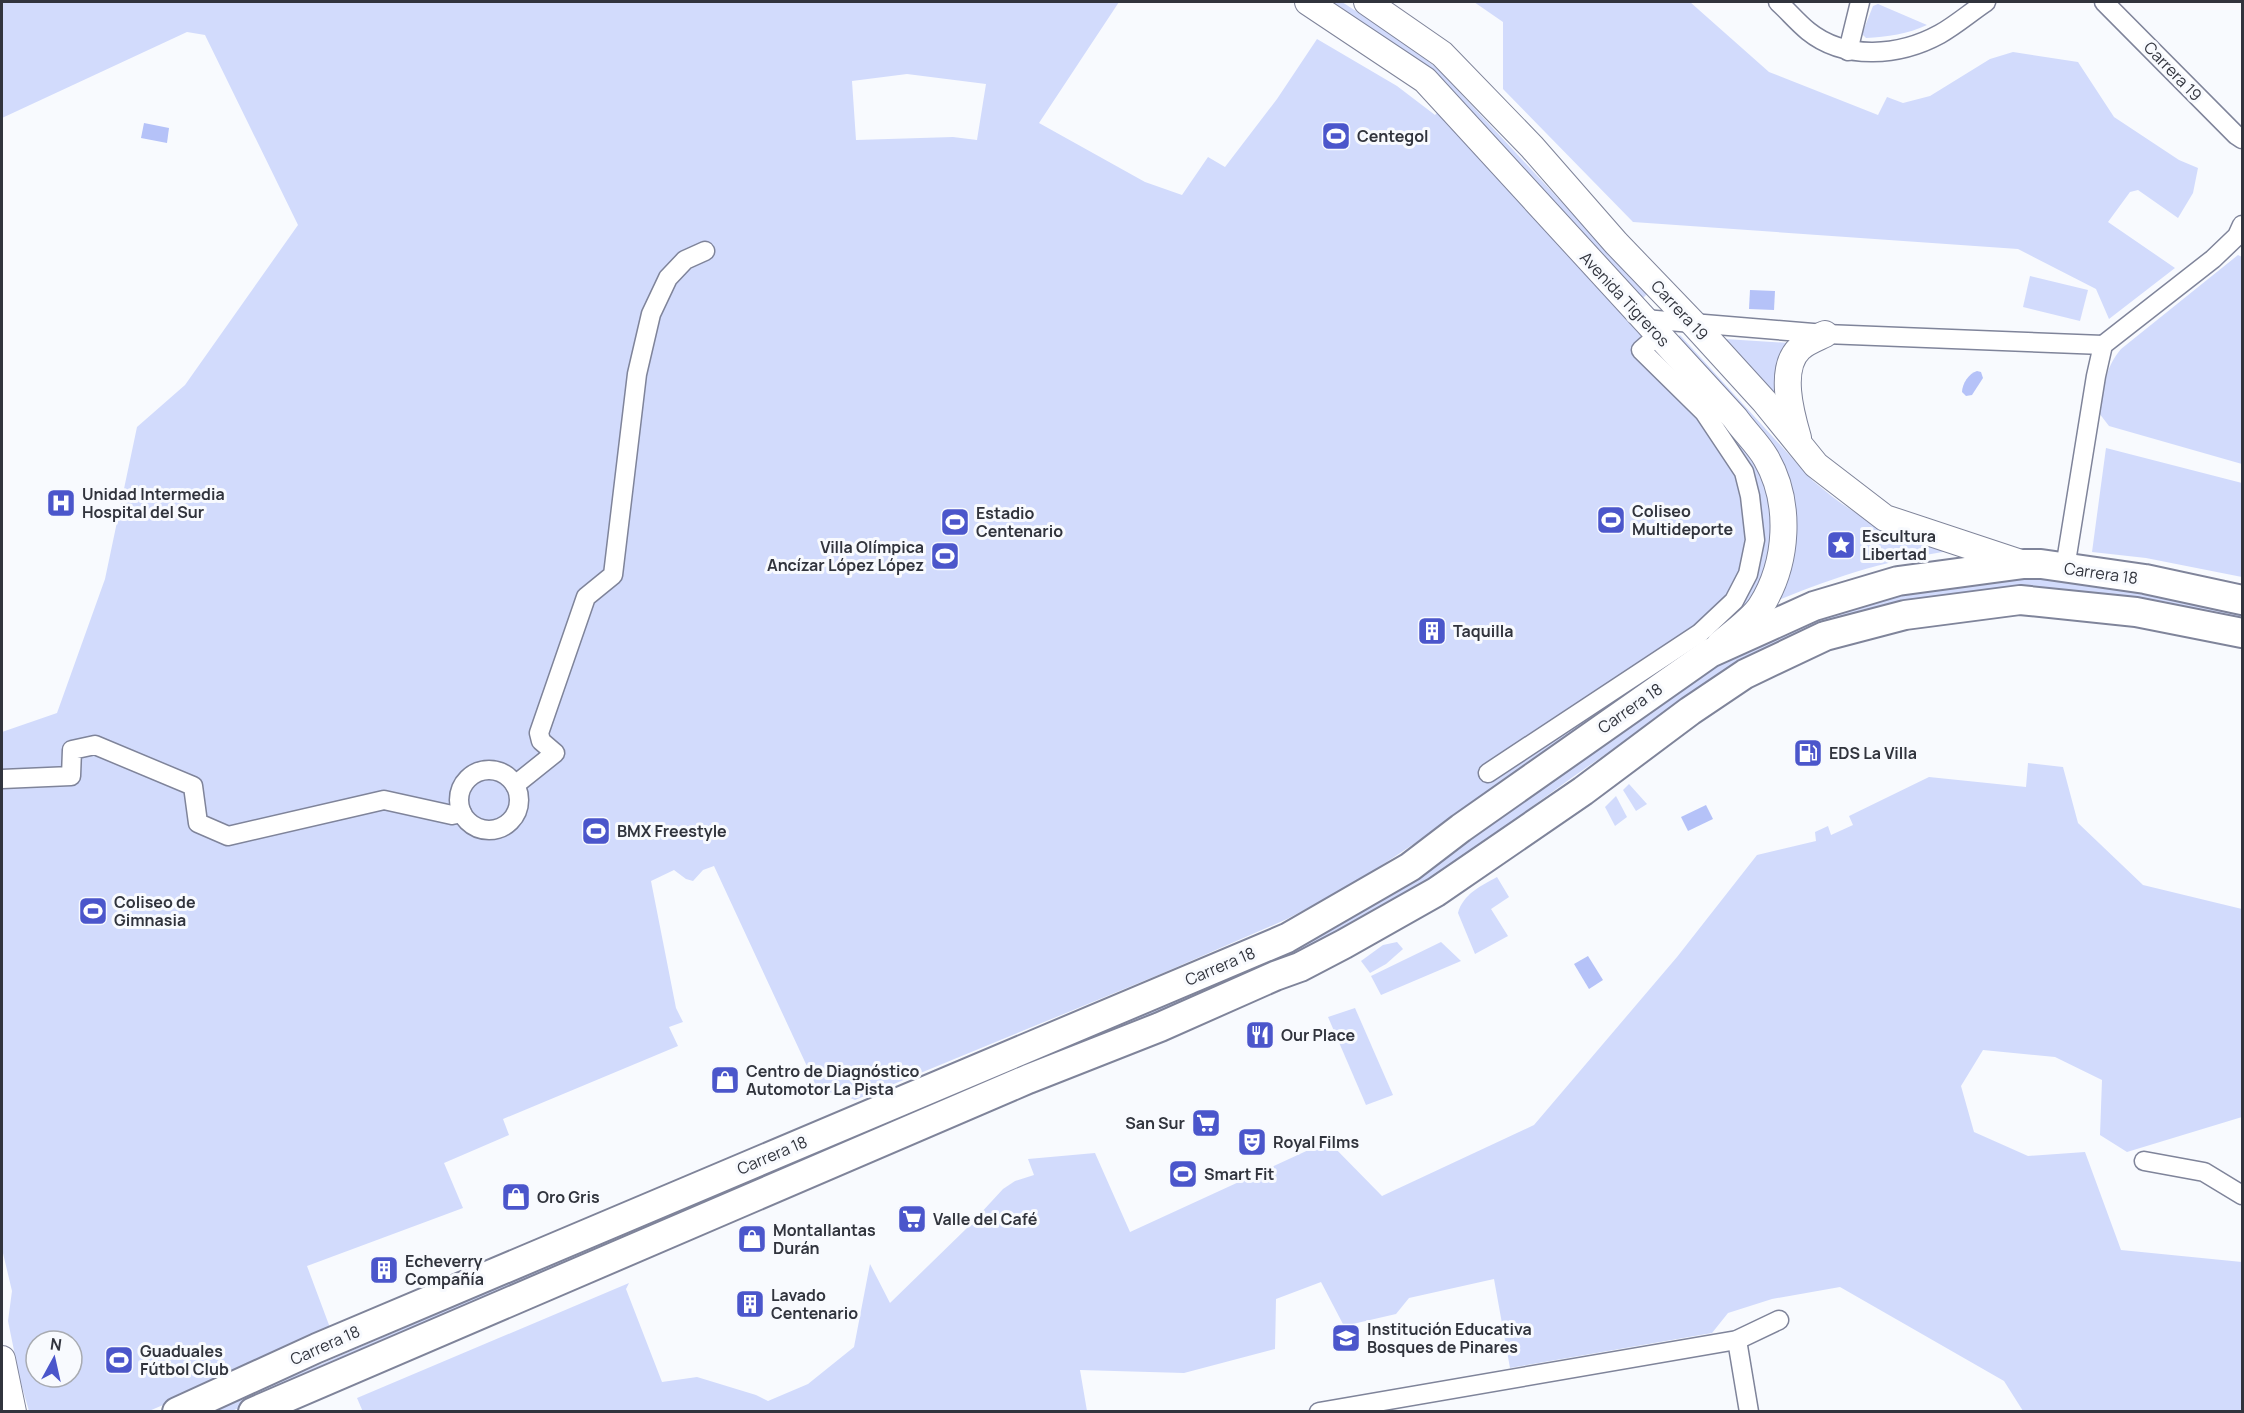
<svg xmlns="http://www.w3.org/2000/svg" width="2244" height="1413" viewBox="0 0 2244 1413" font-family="Manrope,sans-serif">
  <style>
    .green { fill: #d2dbfc; fill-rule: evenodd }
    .water { fill: #b5c2f8 }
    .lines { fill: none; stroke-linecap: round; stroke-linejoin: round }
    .street-casing { stroke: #7f849a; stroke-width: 21 }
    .secondary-casing { stroke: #7f849a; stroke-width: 28 }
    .primary-casing { stroke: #7f849a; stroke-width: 32 }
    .street { stroke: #fff; stroke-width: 18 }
    .secondary { stroke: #fff; stroke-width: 26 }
    .primary { stroke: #fff; stroke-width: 28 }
    .labels { text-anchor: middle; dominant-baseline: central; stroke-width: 6; stroke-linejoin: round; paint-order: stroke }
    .street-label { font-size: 16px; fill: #31343d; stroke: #f8fafe }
    .poi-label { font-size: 16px; font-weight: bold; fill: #31343d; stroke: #f8fafe; text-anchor: start }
  </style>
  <rect width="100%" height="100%" fill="#f8fafe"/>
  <g class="green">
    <path d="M 2,2 L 1119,2 L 1039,123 L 1145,182 L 1182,195 L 1208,157 L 1225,167 L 1277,99 L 1317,39 L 1397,86 L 1435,115 L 1445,104 L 1735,418 L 1783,518 L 1760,608 L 1570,740 L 1355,883 L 1287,919 L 1163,973 L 855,1100 L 843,1095 L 818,1090 L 714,866 L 703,870 L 693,881 L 686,879 L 674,870 L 651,881 L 676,1008 L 683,1022 L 669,1027 L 678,1046 L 503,1119 L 509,1135 L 444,1163 L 463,1208 L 307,1266 L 332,1333 L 149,1411 L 29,1411 L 20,1380 L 8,1321 L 12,1291 L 2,1249 L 2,732 L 57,713 L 105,579 L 137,427 L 185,385 L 298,225 L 205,35 L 187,32 L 2,118 ZM 907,74 L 986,84 L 977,140 L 953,137 L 856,140 L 852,81 ZM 36,1341 L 72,1341 L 72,1377 L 36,1377 Z"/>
    <polygon points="1332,2 1342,2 1402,41 1438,69 1647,294 1642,299 1419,61"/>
    <polygon points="1474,2 1690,2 1769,72 1878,115 1887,97 1903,103 1930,96 1990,59 2013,52 2078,62 2114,117 2179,160 2198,168 2193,193 2178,218 2138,190 2130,192 2108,222 2175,268 2109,319 2096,289 2018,249 1633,222 1503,89 1503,22"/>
    <path d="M 1878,4 L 1927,25 C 1908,34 1887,37 1866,38 L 1862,34 L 1873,6 Z"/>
    <path d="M 2238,255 L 2242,257 L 2242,464 L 2109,426 L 2099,413 C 2104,389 2104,369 2121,349 Z"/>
    <polygon points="2030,276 2088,290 2080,321 2023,307"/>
    <path d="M 1680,335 L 1813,481 C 1828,493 1844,507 1862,516 C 1892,532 1925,540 1958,550 C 1892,558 1838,576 1776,601 L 1790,485 L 1779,457 L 1675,340 Z"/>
    <polygon points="1725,339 1790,343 1779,398 1724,343"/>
    <polygon points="2106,448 2242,483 2242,577 2146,558 2092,552"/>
    <polygon points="2040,573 2242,609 2242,623 1950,597 1693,694 1577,774 1427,883 1297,957 600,1251 232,1411 210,1412 1271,953 1677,683 1855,601"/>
    <polygon points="2028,763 2063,767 2078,823 2143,885 2242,909 2242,1117 2127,1152 2100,1135 2102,1080 2055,1057 1983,1050 1961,1086 1974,1132 2028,1156 2085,1152 2121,1250 2242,1262 2242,1411 2023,1411 2004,1381 1840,1287 1772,1299 1728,1313 1712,1333 1510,1368 1494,1279 1409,1298 1396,1314 1344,1326 1321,1282 1276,1299 1275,1349 1184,1373 1080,1370 1087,1411 363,1412 357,1398 629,1283 626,1289 662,1382 697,1377 756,1395 768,1401 808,1384 854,1347 870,1264 890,1303 967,1228 1003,1189 1015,1181 1034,1175 1028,1159 1095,1153 1130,1232 1328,1141 1382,1196 1534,1125 1677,957 1757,855 1816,841 1815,832 1828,826 1831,835 1853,825 1849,816 1929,777 2026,787"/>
    <polygon points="1629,784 1647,804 1636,811 1623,790"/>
    <polygon points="1616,796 1627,817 1615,826 1605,807"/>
    <path d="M 1497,877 L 1509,897 L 1491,909 L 1508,936 L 1475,954 L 1458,913 C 1463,894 1481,886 1497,877 Z"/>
    <polygon points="1397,942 1403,949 1386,964 1370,973 1361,961 1383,945"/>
    <polygon points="1441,942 1461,961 1381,995 1371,976"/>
    <polygon points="1355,1008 1393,1095 1366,1105 1328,1017"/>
  </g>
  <g class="water">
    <polygon points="144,123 169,128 167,143 141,138"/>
    <polygon points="1750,290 1775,291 1774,310 1749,309"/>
    <path d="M 1977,371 L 1981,372 L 1983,378 L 1972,395 L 1966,396 L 1962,392 C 1962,384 1969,373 1977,371 Z"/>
    <polygon points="1706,805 1713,819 1688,831 1681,817"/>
    <polygon points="1588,956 1603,980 1589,989 1574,964"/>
  </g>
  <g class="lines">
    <g class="street-casing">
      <g id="street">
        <path d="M 1778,2 C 1788,11 1797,22 1808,31 C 1845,61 1900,56 1940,34 C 1956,25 1971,12 1986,2"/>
        <polyline points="2104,2 2236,135 2242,139"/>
        <polyline points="1848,51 1860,2"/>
        <polyline points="1644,319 1825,334 2103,345"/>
        <polyline points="2065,568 2096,376 2103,345 2213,259 2237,236 2242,225"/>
        <circle cx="489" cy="800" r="30"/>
        <polyline points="1488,773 1700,633 1734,601 1748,574 1755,540 1750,496 1744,472 1704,412 1641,350 1658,335"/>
        <polyline points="2,779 71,776 72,750 95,745 193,786 198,823 228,836 384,800 452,815 462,813"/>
        <polyline points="515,785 555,753 541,741 539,733 586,597 613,575 637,374 651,314 668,278 685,260 705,251"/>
        <polyline points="2144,1161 2204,1172 2242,1195"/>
        <polyline points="1737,1340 1749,1412"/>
        <polyline points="1319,1412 1737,1340 1779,1320"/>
      </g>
    </g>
    <g class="secondary-casing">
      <g id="secondary">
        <path d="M 1308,2 L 1425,80 L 1735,418 C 1744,431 1758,444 1766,458 C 1792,503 1788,563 1761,606 C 1753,619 1732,634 1720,644"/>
        <polyline points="1367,2 1442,54 1532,147 1616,243 1692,322 1764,401 1816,465 1885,518 2024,564"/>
        <path d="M 1798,438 C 1791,414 1778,368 1800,348 C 1806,342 1817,338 1825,334"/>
        <polyline points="2,1359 13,1412"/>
      </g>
    </g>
    <g class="primary-casing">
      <g id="primary">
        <polyline points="177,1412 317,1348 1287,938 1410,867 1461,828 1710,653 1814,606 1898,581 2024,564 2041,564 2145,579 2242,600"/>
        <polyline points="253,1412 1028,1079 1160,1027 1275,976 1300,967 1344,944 1436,892 1583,791 1690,711 1745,674 1825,636 1905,615 2020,600 2136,612 2242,633"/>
      </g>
    </g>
    <use href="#street" class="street"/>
    <use href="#secondary" class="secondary"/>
    <use href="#primary" class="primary"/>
  </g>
  <defs>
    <g id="stadium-square" transform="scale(1.5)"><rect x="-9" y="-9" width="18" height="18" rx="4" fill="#4b56cb" stroke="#f8fafe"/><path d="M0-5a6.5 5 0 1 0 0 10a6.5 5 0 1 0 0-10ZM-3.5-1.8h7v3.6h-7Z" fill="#fff"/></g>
    <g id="hospital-square" transform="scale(1.5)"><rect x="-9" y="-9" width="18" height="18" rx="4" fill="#4b56cb" stroke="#f8fafe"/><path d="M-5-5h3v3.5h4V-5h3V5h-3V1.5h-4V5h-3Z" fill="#fff"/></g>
    <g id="sight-square" transform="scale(1.5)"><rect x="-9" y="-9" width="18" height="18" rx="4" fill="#4b56cb" stroke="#f8fafe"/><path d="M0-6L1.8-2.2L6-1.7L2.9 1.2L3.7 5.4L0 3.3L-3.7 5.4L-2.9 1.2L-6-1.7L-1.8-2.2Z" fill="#fff"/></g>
    <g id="building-square" transform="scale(1.5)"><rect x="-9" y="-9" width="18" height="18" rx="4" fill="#4b56cb" stroke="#f8fafe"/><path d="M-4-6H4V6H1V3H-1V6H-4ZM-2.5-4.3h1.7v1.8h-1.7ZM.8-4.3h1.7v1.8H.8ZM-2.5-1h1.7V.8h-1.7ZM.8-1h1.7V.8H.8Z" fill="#fff"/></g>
    <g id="fuel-square" transform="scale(1.5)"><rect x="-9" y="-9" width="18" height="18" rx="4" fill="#4b56cb" stroke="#f8fafe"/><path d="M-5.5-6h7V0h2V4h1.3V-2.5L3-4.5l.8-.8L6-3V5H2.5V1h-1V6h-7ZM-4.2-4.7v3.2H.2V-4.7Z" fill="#fff"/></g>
    <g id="restaurant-square" transform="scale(1.5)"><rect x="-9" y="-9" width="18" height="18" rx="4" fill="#4b56cb" stroke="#f8fafe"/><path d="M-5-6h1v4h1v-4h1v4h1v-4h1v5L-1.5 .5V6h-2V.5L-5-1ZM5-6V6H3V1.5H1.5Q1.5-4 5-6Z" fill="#fff"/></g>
    <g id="shop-square" transform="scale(1.5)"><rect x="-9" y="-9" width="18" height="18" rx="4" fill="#4b56cb" stroke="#f8fafe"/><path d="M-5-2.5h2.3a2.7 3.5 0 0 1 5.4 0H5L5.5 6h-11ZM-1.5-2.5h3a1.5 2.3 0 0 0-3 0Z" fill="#fff"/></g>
    <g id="supermarket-square" transform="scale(1.5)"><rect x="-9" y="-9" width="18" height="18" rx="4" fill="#4b56cb" stroke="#f8fafe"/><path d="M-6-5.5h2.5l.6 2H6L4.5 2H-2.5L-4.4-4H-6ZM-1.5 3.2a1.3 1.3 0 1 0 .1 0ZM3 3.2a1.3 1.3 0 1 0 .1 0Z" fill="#fff"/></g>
    <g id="theatre-square" transform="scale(1.5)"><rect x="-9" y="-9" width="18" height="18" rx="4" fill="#4b56cb" stroke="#f8fafe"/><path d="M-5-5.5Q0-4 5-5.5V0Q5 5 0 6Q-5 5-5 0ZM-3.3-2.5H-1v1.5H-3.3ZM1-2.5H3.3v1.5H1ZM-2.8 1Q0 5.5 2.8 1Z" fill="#fff"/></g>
    <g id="university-square" transform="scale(1.5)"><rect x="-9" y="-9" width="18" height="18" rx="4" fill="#4b56cb" stroke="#f8fafe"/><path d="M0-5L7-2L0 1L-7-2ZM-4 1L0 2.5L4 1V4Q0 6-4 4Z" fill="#fff"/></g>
  </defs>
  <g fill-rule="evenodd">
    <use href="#stadium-square" x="1336" y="136"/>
    <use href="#hospital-square" x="61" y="503"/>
    <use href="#stadium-square" x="1611" y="520"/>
    <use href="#stadium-square" x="955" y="522"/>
    <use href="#sight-square" x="1841" y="545"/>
    <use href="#stadium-square" x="945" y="556"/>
    <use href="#building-square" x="1432" y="631"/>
    <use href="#fuel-square" x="1808" y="753"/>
    <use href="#stadium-square" x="596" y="831"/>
    <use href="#stadium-square" x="93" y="911"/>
    <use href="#restaurant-square" x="1260" y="1035"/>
    <use href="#shop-square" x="725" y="1080"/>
    <use href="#supermarket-square" x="1206" y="1123"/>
    <use href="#theatre-square" x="1252" y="1142"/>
    <use href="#stadium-square" x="1183" y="1174"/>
    <use href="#shop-square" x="516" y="1197"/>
    <use href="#supermarket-square" x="912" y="1219"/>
    <use href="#shop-square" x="752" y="1239"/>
    <use href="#building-square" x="384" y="1270"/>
    <use href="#building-square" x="750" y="1304"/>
    <use href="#university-square" x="1346" y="1338"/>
    <use href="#stadium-square" x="119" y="1360"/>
  </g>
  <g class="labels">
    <g class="street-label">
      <text transform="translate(2173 71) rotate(46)">Carrera 19</text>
      <text transform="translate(1625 299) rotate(47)">Avenida Tigreros</text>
      <text transform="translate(1680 310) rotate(47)">Carrera 19</text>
      <text transform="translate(2101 573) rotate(8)">Carrera 18</text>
      <text transform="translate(1630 708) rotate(-35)">Carrera 18</text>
      <text transform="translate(1220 966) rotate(-23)">Carrera 18</text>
      <text transform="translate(772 1155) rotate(-23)">Carrera 18</text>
      <text transform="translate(325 1345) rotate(-24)">Carrera 18</text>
    </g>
    <g class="poi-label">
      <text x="1357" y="136">Centegol</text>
      <text x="82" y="494">Unidad Intermedia<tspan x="82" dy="18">Hospital del Sur</tspan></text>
      <text x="1632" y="511">Coliseo<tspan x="1632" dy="18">Multideporte</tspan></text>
      <text x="976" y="513">Estadio<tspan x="976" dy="18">Centenario</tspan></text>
      <text x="1862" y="536">Escultura<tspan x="1862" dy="18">Libertad</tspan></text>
      <text x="924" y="547" text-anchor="end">Villa Olímpica<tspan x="924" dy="18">Ancízar López López</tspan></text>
      <text x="1453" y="631">Taquilla</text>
      <text x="1829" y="753">EDS La Villa</text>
      <text x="617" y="831">BMX Freestyle</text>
      <text x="114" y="902">Coliseo de<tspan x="114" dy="18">Gimnasia</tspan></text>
      <text x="1281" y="1035">Our Place</text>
      <text x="746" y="1071">Centro de Diagnóstico<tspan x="746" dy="18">Automotor La Pista</tspan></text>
      <text x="1185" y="1123" text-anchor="end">San Sur</text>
      <text x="1273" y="1142">Royal Films</text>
      <text x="1204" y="1174">Smart Fit</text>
      <text x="537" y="1197">Oro Gris</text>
      <text x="933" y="1219">Valle del Café</text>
      <text x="773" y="1230">Montallantas<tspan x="773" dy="18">Durán</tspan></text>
      <text x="405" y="1261">Echeverry<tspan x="405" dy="18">Compañía</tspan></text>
      <text x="771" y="1295">Lavado<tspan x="771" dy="18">Centenario</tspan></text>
      <text x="1367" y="1329">Institución Educativa<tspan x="1367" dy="18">Bosques de Pinares</tspan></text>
      <text x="140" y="1351">Guaduales<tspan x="140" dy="18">Fútbol Club</tspan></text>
    </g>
  </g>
  <rect width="2244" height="1413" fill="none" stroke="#31343d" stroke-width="6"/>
  <g transform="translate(54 1359) rotate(8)"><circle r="28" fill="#f8fafe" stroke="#a8abb1" stroke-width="1.5"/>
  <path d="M0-4.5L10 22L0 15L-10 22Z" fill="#4b56cb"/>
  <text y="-9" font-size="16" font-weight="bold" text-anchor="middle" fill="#31343d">N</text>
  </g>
</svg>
